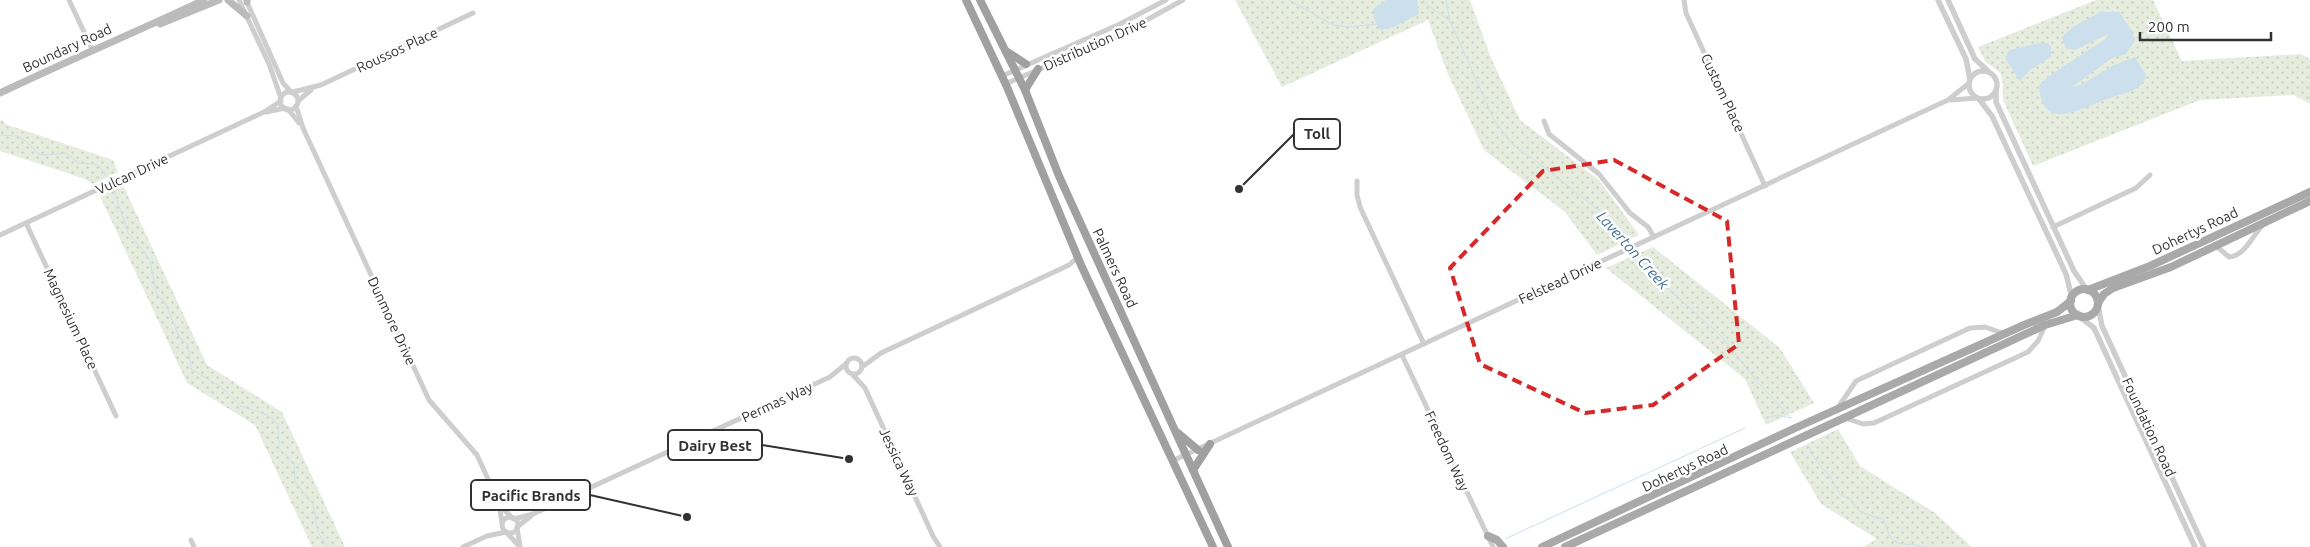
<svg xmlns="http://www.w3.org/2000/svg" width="2310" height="547" viewBox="0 0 2310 547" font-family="Ubuntu,sans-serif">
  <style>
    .grass { fill: url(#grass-dots) }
    .water { fill: #ccdfed }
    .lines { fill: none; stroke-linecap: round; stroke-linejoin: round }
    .stream { stroke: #ccdfed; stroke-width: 1 }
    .minor { stroke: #cecece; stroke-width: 5 }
    .tertiary { stroke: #cecece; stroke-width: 5.5 }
    .secondary { stroke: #bbb; stroke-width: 7 }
    .primary { stroke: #a9a9a9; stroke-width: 8 }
    .trunk { stroke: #a0a0a0; stroke-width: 8 }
    .marked { fill: none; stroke: #d62828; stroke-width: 4; stroke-dasharray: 10 6; stroke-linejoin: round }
    .labels { text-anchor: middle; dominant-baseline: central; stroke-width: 5; stroke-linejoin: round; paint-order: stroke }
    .street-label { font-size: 14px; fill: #313131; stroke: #fff }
    .water-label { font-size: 15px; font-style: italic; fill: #3f6f93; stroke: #fff }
    .leader { fill: none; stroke: #313131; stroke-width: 2 }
    .callout-dot { fill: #313131; stroke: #fff; stroke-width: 2 }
    .callout { fill: #fff; stroke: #313131; stroke-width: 2 }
    .callout-label { font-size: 15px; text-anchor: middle; font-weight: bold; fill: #313131 }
  </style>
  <defs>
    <pattern id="grass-dots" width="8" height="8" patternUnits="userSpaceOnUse" patternTransform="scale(1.25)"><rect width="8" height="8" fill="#e6eddf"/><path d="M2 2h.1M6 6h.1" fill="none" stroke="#c6ccc0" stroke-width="1.8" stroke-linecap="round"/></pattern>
  </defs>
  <rect width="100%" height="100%" fill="#fff"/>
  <g class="grass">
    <polygon points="1235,0 1470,0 1491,58 1520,120 1599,180 1639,235 1597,255 1565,212 1484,150 1447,72 1428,20 1282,87"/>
    <polygon points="2096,0 2153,0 2182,61 2301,54 2310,59 2310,104 2294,95 2200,100 2033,166 2003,100 2003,85 2001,74 1985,61 1978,47"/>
    <polygon points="2,119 5,124 113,160 118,172 93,184 85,179 0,151 0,121"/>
    <polygon points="123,185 207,365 282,412 345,547 312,547 255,425 187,383 100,196"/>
    <polygon points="1653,247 1780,348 1814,403 1766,425 1745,379 1606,268"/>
    <polygon points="1838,429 1860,466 1935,513 1972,547 1863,547 1877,539 1821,504 1790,452"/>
  </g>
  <g class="water">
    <polygon points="1386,0 1417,0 1419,14 1393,27 1380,30 1374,18 1373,9"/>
    <path d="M 2100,12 L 2119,12 L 2132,31 L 2135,40 L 2126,54 L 2112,58 L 2072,87 L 2081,85 L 2112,66 L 2135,57 L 2146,75 C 2144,83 2139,87 2132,91 C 2119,95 2105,99 2092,105 C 2066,115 2042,125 2039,85 L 2049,76 L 2107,38 L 2108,34 L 2075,50 L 2066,48 L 2062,37 L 2073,27 Z"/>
    <polygon points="2041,43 2048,43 2051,47 2051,57 2030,70 2020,81 2005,58 2009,50"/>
  </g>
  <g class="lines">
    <g class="stream">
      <polyline points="1289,0 1333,25 1349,27 1378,24"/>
      <path d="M 1423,0 C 1426,6 1443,15 1449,20"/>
      <polyline points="1446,0 1450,21 1494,120 1514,146 1540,164 1601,212 1631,246"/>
      <path d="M 0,135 L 17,136 L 26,141 L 38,154 L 48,155 L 66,153 L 78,163 C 94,165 97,160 106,176"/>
      <polyline points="114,191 128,233 144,251 150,261 157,295 165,302 179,337 188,345 191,369 221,387 241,406 268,415 275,421 278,426 279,448 294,464 295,482 313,504 318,532 327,547"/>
      <polyline points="1633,249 1673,293 1720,335 1757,381 1791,418"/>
      <polyline points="1766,418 1776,415 1791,418"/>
      <path d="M 1810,447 L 1811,453 L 1822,468 L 1830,476 L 1840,494 L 1851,500 C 1856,513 1870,516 1883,519 C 1886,524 1887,532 1891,538 C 1897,547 1916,543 1926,547"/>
      <polyline points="1505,539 1745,428"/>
    </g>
    <g class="minor">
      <polyline points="69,0 92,49"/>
      <polyline points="239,0 269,64 281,98"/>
      <polyline points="246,0 283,83 291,92"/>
      <polyline points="1684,0 1686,13 1765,186"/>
      <polyline points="1002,76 1120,24 1166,0"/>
      <polyline points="1005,84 1119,35 1183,0"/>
      <polyline points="293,92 321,85 473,13"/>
      <circle cx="289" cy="101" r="9"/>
      <polyline points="1951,100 1977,98"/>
      <polyline points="298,101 311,90"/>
      <polyline points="296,106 303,128 429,400 477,455 499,503 502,523"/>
      <polyline points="288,109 299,123"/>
      <polyline points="266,112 285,108"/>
      <polyline points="1544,121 1549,134 1599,174 1630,213 1648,227 1654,237"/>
      <polyline points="1357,181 1357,195 1360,207 1424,344"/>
      <polyline points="26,223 116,416"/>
      <polyline points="2053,227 2136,188 2150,175"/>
      <polyline points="0,235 264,112 281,101"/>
      <path d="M 2216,246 L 2229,257 C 2245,256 2252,236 2263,225"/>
      <polyline points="1402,355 1493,547"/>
      <circle cx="854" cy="366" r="8"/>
      <polyline points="862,367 881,353 1069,265 1078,257"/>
      <polyline points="852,374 865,388 933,536 940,547"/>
      <polyline points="1837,409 1856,381 1970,328 1985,327 2005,334"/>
      <polyline points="1845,418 1863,424 1874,423 2028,352 2038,341 2045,326"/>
      <polyline points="1172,461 1948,100 1968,84"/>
      <polyline points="499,504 512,518"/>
      <circle cx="510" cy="525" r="8"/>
      <polyline points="514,519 533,514 830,377 847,363"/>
      <polyline points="517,527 531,516"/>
      <polyline points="517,528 520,547"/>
      <polyline points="507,533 520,547"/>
      <polyline points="191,540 194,547"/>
      <polyline points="463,547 487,536 506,532"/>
    </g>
    <g class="tertiary">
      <polyline points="1938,0 1966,59 1970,79"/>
      <polyline points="1948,0 1975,59 1988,71"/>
      <circle cx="1983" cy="85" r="14"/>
      <polyline points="1996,91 1996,102 2001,113 2074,271 2087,290"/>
      <polyline points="1979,99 1992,116 2066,274 2072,298"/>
      <polyline points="2098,306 2102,326 2204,547"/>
      <polyline points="2080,317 2094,328 2195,547"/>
    </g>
    <g class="secondary">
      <polyline points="228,0 247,16"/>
      <polyline points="247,2 247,0"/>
      <polyline points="160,24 219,0"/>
      <path d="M 0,93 C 67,61 136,32 204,0"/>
    </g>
    <g class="primary">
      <circle cx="2084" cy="303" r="14"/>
      <polyline points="2088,290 2150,266 2310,192"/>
      <polyline points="2098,303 2104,294 2113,288 2171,267 2310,201"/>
      <polyline points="1488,536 1497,540 1503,547"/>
      <polyline points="1542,547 1793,429 2024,325 2057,312 2071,301"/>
      <polyline points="1565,547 2045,325 2078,315"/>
    </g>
    <g class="trunk">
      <polyline points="966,0 1007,87 1081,265 1213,547"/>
      <polyline points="980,0 1025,90 1059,176 1228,547"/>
      <polyline points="1006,51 1026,64"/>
      <polyline points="1025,90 1038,69"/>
      <polyline points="1178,433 1198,450"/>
      <polyline points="1193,470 1210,444"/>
    </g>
  </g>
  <path class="marked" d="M 1614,160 L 1727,221 L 1739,344 L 1653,405 L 1585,413 L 1480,364 L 1450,268 L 1543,171 Z"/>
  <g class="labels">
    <g class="street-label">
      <text transform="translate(1095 44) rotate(-24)">Distribution Drive</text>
      <text transform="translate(67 48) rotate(-25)">Boundary Road</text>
      <text transform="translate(397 50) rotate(-25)">Roussos Place</text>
      <text transform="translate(1723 93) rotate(65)">Custom Place</text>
      <text transform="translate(132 174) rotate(-25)">Vulcan Drive</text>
      <text transform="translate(2195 231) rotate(-25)">Dohertys Road</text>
      <text transform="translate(1115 268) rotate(65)">Palmers Road</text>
      <text transform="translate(1560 281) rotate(-25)">Felstead Drive</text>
      <text transform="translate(71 319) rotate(65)">Magnesium Place</text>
      <text transform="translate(392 321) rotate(65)">Dunmore Drive</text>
      <text transform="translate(777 402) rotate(-25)">Permas Way</text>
      <text transform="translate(2149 427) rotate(65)">Foundation Road</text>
      <text transform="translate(1447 451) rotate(65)">Freedom Way</text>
      <text transform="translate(899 462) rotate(65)">Jessica Way</text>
      <text transform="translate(1685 468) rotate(-25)">Dohertys Road</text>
    </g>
    <g class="water-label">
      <text transform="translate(1633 250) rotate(48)">Laverton Creek</text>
    </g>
  </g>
  <path class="leader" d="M1239 189L1294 134M849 459L762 445M687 517L590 495"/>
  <g class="callout-dot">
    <circle cx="1239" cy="189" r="5"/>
    <circle cx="849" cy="459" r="5"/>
    <circle cx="687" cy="517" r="5"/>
  </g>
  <g class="callout">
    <rect x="1294" y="119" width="46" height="30" rx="5"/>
    <rect x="668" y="430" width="94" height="30" rx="5"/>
    <rect x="471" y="480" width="119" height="30" rx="5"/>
  </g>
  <g class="callout-label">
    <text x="1317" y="139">Toll</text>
    <text x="715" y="451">Dairy Best</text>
    <text x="531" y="501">Pacific Brands</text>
  </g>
  <path d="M2140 32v8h131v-8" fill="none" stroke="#313131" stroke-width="2.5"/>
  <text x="2148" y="32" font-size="15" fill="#313131" stroke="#ffffff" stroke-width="4" paint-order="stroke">200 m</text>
</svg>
